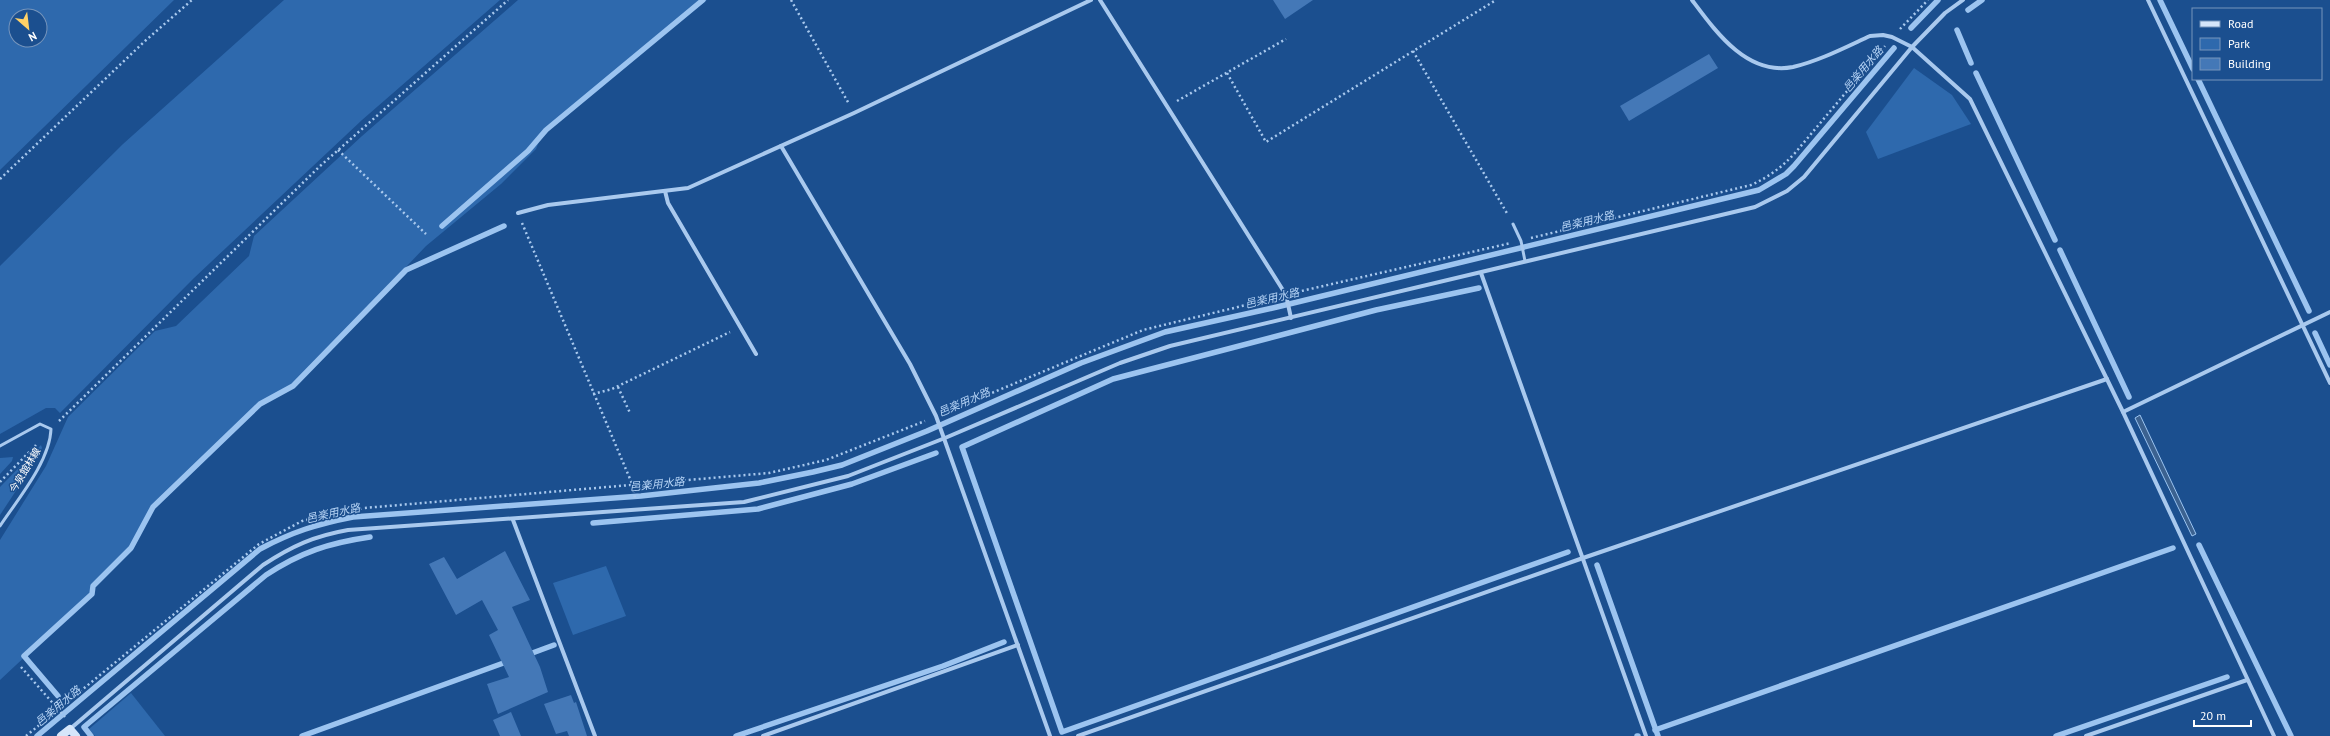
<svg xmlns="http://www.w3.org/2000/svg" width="2330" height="736" viewBox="0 0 2330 736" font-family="'PT Sans','Noto Sans JP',sans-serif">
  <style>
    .green { fill: #2e69ad; fill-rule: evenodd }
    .water { fill: #3c6290; stroke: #9cc4f0 }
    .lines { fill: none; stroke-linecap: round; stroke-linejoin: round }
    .stream { stroke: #9cc4f0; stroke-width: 5.5 }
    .building { fill: #4478b7 }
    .path { stroke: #a9c9ee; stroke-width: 2.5; stroke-dasharray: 2 3; stroke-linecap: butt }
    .service { stroke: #a9c9ee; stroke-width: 3 }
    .minor { stroke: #a9c9ee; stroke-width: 4 }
    .secondary { stroke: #d6e6fa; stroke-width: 8 }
    .labels { text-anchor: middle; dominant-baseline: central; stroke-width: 3; stroke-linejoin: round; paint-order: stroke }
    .street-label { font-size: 10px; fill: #fff; stroke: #1b4f8f }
    .water-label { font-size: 11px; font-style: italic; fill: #b5d3f5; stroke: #1b4f8f }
  </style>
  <rect width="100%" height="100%" fill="#1b4f8f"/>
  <g class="green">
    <path d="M 0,0 L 174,0 L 0,170 ZM 16,16 L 40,16 L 40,40 L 16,40 Z"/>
    <polygon points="284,0 500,0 362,120 194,278 60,413 55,408 46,408 0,434 0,266 123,144"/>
    <polygon points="518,0 707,0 544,129 536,149 501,184 426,246 293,386 260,404 153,507 131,548 93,586 92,594 0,680 0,540 46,466 68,417 155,331 176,326 249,256 254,236 362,136"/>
    <polygon points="1914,68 1952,95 1971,124 1878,159 1866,132"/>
    <polygon points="41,445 42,448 29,471 0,515 0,487"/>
    <polygon points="13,457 12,461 0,474 0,458"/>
    <polygon points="606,566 626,616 573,635 553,583"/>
    <polygon points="131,693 165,736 95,736 89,729"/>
  </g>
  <polygon class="water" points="2140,415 2196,534 2192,536 2135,418"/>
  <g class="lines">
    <g class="stream">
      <polyline points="2160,0 2193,69"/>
      <polyline points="1968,10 1982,0"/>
      <polyline points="1911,28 1938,0"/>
      <polyline points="1957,30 1971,63"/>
      <polyline points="1976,73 2055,240"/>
      <polyline points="2198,79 2309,311"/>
      <polyline points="442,226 528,151 546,130 703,0"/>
      <polyline points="2060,250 2129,397"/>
      <polyline points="1479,288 1376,310 1113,379 962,447 1062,732 1568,552"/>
      <polyline points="2315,333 2330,365"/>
      <polyline points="593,523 758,509 852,484 936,453"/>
      <polyline points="2199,545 2291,736"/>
      <polyline points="1597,565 1658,736"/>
      <polyline points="527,655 554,645"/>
      <polyline points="58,696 24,656 92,594 93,586 131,548 153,507 260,404 293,386 406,270 504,226"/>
      <polyline points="1655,730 2173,548"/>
      <path d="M 37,736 L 260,549 C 292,532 317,524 353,517 L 641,496 L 759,483 L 813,472 L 842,465 L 927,431 L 1081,363 L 1165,332 L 1277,307 L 1759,190 L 1786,174 L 1794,166 L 1894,48"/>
      <path d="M 91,736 L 84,727 L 266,575 C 301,552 329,543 370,537"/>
      <polyline points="302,736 509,661"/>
      <polyline points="736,736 943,666 1004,642"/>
      <polyline points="1637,736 1638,736"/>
      <polyline points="2056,736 2227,677"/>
    </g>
  </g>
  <g class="building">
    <polygon points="1273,0 1313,0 1285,19"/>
    <polygon points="1709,54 1718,68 1629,121 1620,106"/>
    <polygon points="505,551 530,600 512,607 540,667 548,692 498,714 487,684 509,677 489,635 498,630 482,600 456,615 429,564 444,557 457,579"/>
    <polygon points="571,695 574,703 576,702 587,736 569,736 567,731 556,734 544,704"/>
    <polygon points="511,712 521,736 500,736 493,720"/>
  </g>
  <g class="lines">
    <g class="path">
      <polyline points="791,0 849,104"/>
      <polyline points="1900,29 1928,0"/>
      <polyline points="1413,51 1508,215"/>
      <polyline points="1227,73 1266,142 1496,0"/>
      <polyline points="1177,101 1286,39"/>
      <polyline points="338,150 426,234"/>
      <polyline points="0,179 145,41 192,0"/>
      <polyline points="522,223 633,486 635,499"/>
      <path d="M 1531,238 L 1751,185 C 1769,177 1782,167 1795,153 L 1885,46"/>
      <polyline points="1297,292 1511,243"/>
      <polyline points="618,387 630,413"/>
      <polyline points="593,394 612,389 730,332"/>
      <polyline points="946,412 1143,330 1275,298"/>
      <polyline points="59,421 319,167 508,0"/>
      <polyline points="0,482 36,445"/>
      <polyline points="21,667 65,717"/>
      <polyline points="26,736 259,544 302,521 353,509 769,473 826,460 925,421"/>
    </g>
    <g class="service">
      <polyline points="1513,224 1521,241 1525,261"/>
      <path d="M 0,446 L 40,424 L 51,429 C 50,461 18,499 0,526"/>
    </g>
    <g class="minor">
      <polyline points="1100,0 1286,295 1291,318"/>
      <path d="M 1692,0 C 1716,32 1747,76 1793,67 C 1819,61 1846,47 1870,36 L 1883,35 L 1892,37 L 1912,47 L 1970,99 L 2123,412 L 2274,736"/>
      <polyline points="2148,0 2330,383"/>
      <polyline points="781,146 910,364 936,416 1050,736"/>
      <polyline points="665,191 668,203 678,220 756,354"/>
      <polyline points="518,213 548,205 688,188 854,113 1091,0"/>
      <polyline points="1481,273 1646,736"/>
      <polyline points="2123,412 2330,312"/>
      <polyline points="513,520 595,736"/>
      <path d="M 70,729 L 263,565 C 292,546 314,536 348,530 L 744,502 L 848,476 L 945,438 L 1120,363 L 1170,346 L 1755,207 L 1787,191 L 1804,177 L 1912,47 L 1945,13 L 1963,0"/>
      <polyline points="763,736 1018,645"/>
      <polyline points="1078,736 1583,558 2107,379"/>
      <polyline points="2086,736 2247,680"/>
    </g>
    <polyline class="secondary" points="61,736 70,729 76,736"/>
  </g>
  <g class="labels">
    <g class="street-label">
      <text transform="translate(25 470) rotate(-59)">今泉館林線</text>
    </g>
    <g class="water-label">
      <text transform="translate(1863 69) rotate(-50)">邑楽用水路</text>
      <text transform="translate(1587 221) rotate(-14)">邑楽用水路</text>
      <text transform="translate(1272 298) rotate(-13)">邑楽用水路</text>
      <text transform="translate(964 402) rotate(-23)">邑楽用水路</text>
      <text transform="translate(657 484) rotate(-6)">邑楽用水路</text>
      <text transform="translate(333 513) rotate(-12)">邑楽用水路</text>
      <text transform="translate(58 706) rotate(-40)">邑楽用水路</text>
    </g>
  </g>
  <rect x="2192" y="8" width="130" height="72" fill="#1b4f8f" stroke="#7695bc"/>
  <rect x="2200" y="21" width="20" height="6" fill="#d6e6fa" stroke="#7695bc"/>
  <text x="2228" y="28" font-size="12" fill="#ffffff">Road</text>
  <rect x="2200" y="38" width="20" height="12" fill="#2e69ad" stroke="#7695bc"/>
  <text x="2228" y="48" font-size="12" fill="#ffffff">Park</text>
  <rect x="2200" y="58" width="20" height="12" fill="#4478b7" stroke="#7695bc"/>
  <text x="2228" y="68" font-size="12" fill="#ffffff">Building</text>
  <g transform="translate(28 28) rotate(152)"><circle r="19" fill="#1b4f8f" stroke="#7695bc"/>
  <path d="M0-3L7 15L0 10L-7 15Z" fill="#ffd166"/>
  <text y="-6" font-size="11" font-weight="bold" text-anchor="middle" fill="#ffffff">N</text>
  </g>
  <path d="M2194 720v6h57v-6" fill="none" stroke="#ffffff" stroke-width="2"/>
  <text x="2200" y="720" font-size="12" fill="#ffffff" stroke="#1b4f8f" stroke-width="3" paint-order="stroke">20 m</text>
</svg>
